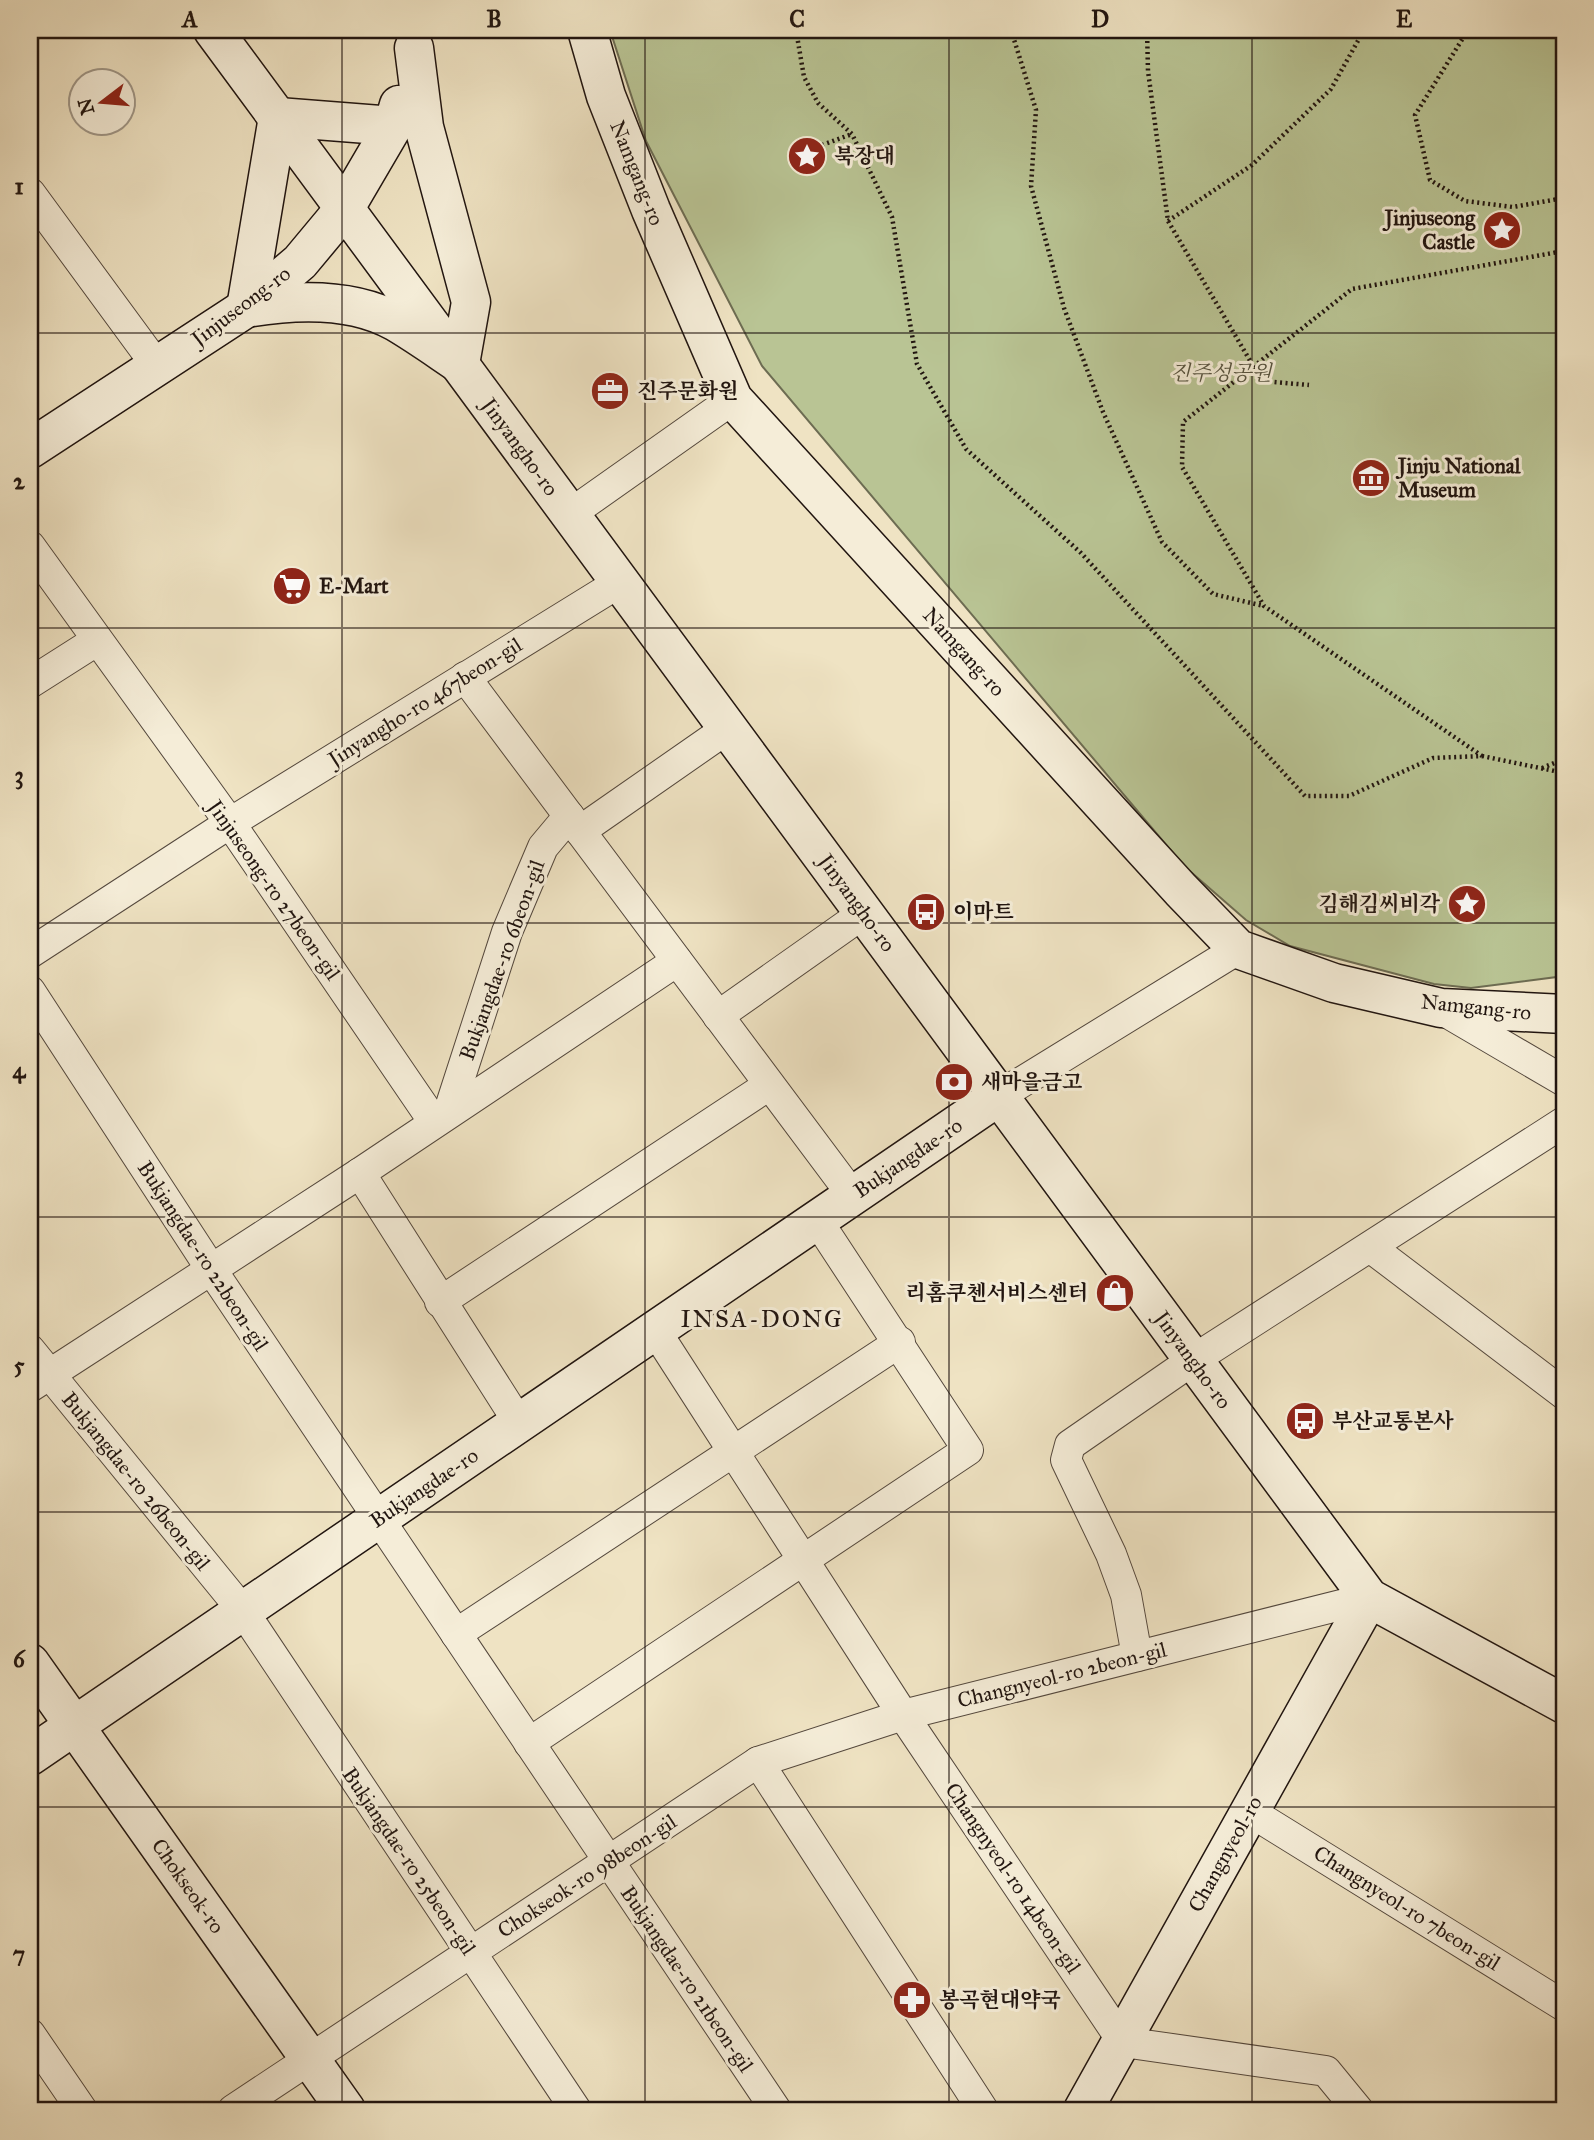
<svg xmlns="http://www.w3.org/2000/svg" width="1594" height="2140" viewBox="0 0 1594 2140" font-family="'IM FELL Great Primer','Noto Serif KR',serif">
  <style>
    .green { fill: #b9c494; stroke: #6d6c52; stroke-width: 2 }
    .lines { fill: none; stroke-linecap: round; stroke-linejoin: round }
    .street-casing { stroke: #54483d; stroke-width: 32 }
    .secondary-casing { stroke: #211510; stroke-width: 41 }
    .path { stroke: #211510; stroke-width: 4.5; stroke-dasharray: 2 3.5; stroke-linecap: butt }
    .street { stroke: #f5edd8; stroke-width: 30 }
    .secondary { stroke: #f5edd8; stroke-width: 38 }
    .grid { fill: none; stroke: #211510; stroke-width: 2; stroke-opacity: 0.55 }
    .labels { text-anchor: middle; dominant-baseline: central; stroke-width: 6; stroke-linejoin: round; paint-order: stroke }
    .poi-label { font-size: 21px; font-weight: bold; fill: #211510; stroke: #f5edd8; text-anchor: start }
    .street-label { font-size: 21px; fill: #211510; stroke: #f5edd8 }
    .park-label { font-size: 21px; font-style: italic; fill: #56523e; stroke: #f5edd8 }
    .quarter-label { font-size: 24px; letter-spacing: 2px; fill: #211510; stroke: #f5edd8 }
    .neatline { fill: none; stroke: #211510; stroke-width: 2.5 }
    .grid-label { font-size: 23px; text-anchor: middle; font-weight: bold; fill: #211510 }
  </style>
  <rect width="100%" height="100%" fill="#efe3c3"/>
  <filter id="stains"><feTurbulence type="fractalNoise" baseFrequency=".00286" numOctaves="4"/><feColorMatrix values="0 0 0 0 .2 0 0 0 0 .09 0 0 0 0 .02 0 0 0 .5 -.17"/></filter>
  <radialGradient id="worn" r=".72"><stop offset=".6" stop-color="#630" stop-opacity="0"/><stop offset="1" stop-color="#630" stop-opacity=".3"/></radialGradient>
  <polygon class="green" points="610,30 1564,30 1564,976 1471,988 1434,984 1290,946 1246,920 1184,866 762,366 646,141"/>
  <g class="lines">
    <g class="street-casing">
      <g id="street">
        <polyline points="30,193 157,366"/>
        <polyline points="570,514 733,399"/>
        <polyline points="30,546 230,823 434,1122"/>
        <polyline points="465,677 853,1196"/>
        <polyline points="30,683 96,641"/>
        <polyline points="580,831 728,728"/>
        <polyline points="30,953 230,823 620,582"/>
        <polyline points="30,991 211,1269 776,2110"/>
        <polyline points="1441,1009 1564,1081"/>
        <polyline points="718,1016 864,913"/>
        <polyline points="999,1096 1238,949"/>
        <polyline points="449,1111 507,932 543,847 569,816"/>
        <polyline points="360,1173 519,1423"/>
        <polyline points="1370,1247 1564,1394"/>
        <polyline points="440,1302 769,1085"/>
        <polyline points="655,1330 903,1715 1123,2042 1326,2071 1358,2110"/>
        <polyline points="30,1350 243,1611 576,2110"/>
        <polyline points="30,1387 360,1173 677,961"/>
        <polyline points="456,1634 900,1342"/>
        <polyline points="1137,1656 1126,1595 1111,1554 1066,1460 1070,1445 1193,1360 1564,1122"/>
        <polyline points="529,1743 968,1450 817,1220"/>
        <polyline points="758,1762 983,2110"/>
        <polyline points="1249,1811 1564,2006"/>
        <polyline points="30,2034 82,2110"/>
        <polyline points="233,2110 758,1762 903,1715 1369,1598"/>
      </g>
    </g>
    <g class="secondary-casing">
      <g id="secondary">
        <polyline points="213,30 1369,1598 1564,1704"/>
        <polyline points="587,30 606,96 651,210 733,399 1181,890 1238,949 1334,983 1441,1008 1564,1014"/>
        <path d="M 393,126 L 278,117 L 246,308 C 293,300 352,297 396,322 C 418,335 439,350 460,364 L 471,302 L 424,127 L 414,48"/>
        <polyline points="30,449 246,308 300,262 345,208 393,126 399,105"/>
        <polyline points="30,1663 346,2110"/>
        <polyline points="30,1756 999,1096"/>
        <polyline points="1083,2110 1369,1598"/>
      </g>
    </g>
    <g class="path">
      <polyline points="796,30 804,77 818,103 852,134 892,217 917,364 966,449 1081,553 1305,796 1349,796 1433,758 1482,756 1264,606 1182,467 1183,422 1352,289 1564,251"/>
      <polyline points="1011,30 1036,110 1031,186 1064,308 1103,412 1162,542 1213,594 1264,606"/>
      <polyline points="1147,30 1148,71 1168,221 1262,381 1309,385"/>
      <polyline points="1468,30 1415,115 1430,180 1465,201 1513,207 1564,198"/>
      <polyline points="822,145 852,134"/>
      <polyline points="1168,221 1252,165 1331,89 1364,30"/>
      <polyline points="1482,756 1564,773"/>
      <polyline points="1542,768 1564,759"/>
    </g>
    <use href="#street" class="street"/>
    <use href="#secondary" class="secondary"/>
  </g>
  <path class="grid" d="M 342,30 L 342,2110M 645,30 L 645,2110M 949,30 L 949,2110M 1252,30 L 1252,2110M 30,333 L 1564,333M 30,628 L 1564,628M 30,923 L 1564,923M 30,1217 L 1564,1217M 30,1512 L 1564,1512M 30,1807 L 1564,1807"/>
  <defs>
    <g id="sight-disc" transform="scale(2.0125)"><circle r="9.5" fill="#8f2418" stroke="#f5edd8"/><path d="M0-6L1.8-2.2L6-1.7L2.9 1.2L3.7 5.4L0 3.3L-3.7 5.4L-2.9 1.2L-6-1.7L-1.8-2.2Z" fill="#fff"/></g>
    <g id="office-disc" transform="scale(2.0125)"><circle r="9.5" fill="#8f2418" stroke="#f5edd8"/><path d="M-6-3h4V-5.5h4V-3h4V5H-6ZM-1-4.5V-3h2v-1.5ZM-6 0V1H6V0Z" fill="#fff"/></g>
    <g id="museum-disc" transform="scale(2.0125)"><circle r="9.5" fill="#8f2418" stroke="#f5edd8"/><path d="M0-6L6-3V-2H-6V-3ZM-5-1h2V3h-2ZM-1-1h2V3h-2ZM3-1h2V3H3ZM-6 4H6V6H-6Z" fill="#fff"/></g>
    <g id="supermarket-disc" transform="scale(2.0125)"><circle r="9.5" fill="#8f2418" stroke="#f5edd8"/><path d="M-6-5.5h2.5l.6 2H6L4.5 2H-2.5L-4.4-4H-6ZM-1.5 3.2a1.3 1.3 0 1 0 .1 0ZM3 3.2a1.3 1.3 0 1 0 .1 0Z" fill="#fff"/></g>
    <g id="bus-disc" transform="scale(2.0125)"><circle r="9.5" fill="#8f2418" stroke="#f5edd8"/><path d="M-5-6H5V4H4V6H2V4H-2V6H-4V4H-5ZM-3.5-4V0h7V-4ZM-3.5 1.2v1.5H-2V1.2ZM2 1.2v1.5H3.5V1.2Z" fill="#fff"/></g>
    <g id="bank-disc" transform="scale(2.0125)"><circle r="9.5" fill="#8f2418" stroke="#f5edd8"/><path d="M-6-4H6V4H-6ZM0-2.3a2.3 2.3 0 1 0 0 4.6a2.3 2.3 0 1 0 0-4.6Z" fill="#fff"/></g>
    <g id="shop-disc" transform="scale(2.0125)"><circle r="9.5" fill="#8f2418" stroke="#f5edd8"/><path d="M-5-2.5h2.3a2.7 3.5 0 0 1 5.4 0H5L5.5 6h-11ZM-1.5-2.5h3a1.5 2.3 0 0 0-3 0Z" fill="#fff"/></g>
    <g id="pharmacy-disc" transform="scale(2.0125)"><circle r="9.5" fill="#8f2418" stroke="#f5edd8"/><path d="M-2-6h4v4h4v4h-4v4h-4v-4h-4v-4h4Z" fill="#fff"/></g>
  </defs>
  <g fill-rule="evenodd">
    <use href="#sight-disc" x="807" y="156"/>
    <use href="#sight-disc" x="1502" y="230"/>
    <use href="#office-disc" x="610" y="391"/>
    <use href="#museum-disc" x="1371" y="478"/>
    <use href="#supermarket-disc" x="292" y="586"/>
    <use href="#sight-disc" x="1467" y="904"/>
    <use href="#bus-disc" x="926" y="912"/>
    <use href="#bank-disc" x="954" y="1082"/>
    <use href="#shop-disc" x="1115" y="1293"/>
    <use href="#bus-disc" x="1305" y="1421"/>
    <use href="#pharmacy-disc" x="912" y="2000"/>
  </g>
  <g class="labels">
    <g class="poi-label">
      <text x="834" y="156">북장대</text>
      <text x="1475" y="218" text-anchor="end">Jinjuseong<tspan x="1475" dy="24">Castle</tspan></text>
      <text x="637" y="391">진주문화원</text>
      <text x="1398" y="466">Jinju National<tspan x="1398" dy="24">Museum</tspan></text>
      <text x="319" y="586">E-Mart</text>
      <text x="1440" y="904" text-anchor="end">김해김씨비각</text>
      <text x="953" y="912">이마트</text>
      <text x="981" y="1082">새마을금고</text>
      <text x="1088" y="1293" text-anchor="end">리홈쿠첸서비스센터</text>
      <text x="1332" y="1421">부산교통본사</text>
      <text x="939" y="2000">봉곡현대약국</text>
    </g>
    <g class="street-label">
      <text transform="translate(637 173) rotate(68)">Namgang-ro</text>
      <text transform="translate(241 306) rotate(-37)">Jinjuseong-ro</text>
      <text transform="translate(520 447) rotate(54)">Jinyangho-ro</text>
      <text transform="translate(964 652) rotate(48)">Namgang-ro</text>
      <text transform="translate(425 702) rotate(-32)">Jinyangho-ro 467beon-gil</text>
      <text transform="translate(274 890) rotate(55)">Jinjuseong-ro 27beon-gil</text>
      <text transform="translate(857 903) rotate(54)">Jinyangho-ro</text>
      <text transform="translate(502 960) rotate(-70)">Bukjangdae-ro 6beon-gil</text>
      <text transform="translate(1476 1007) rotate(6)">Namgang-ro</text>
      <text transform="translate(908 1158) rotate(-34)">Bukjangdae-ro</text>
      <text transform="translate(203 1256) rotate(57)">Bukjangdae-ro 22beon-gil</text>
      <text transform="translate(1193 1360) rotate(54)">Jinyangho-ro</text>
      <text transform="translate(136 1481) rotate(51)">Bukjangdae-ro 26beon-gil</text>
      <text transform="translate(424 1488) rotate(-34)">Bukjangdae-ro</text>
      <text transform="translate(1062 1675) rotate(-14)">Changnyeol-ro 2beon-gil</text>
      <text transform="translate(1225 1854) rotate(-61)">Changnyeol-ro</text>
      <text transform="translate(409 1861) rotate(56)">Bukjangdae-ro 25beon-gil</text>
      <text transform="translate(587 1876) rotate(-33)">Chokseok-ro 98beon-gil</text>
      <text transform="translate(1013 1878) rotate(56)">Changnyeol-ro 14beon-gil</text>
      <text transform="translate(188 1886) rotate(55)">Chokseok-ro</text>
      <text transform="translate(1407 1908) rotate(32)">Changnyeol-ro 7beon-gil</text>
      <text transform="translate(687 1979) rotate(56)">Bukjangdae-ro 21beon-gil</text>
    </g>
    <g class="park-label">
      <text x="1221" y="373">진주성공원</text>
    </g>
    <g class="quarter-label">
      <text x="762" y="1319">INSA-DONG</text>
    </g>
  </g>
  <rect width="1594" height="2140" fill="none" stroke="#efe3c3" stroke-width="77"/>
  <g transform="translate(102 102) rotate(254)"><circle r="33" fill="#f5edd8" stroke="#a09788" stroke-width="2"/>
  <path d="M0-5L12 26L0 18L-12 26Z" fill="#8f2418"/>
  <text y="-10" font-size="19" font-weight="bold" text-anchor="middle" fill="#211510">N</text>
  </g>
  <rect x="38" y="38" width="1518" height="2064" class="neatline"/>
  <g class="grid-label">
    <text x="190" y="27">A</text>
    <text x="494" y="27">B</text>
    <text x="797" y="27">C</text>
    <text x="1100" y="27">D</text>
    <text x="1404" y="27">E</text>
    <text x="19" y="194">1</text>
    <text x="19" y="489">2</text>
    <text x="19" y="783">3</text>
    <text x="19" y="1078">4</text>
    <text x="19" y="1373">5</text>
    <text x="19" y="1667">6</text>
    <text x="19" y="1962">7</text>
  </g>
  <rect width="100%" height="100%" filter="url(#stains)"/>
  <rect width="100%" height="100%" fill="url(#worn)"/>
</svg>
